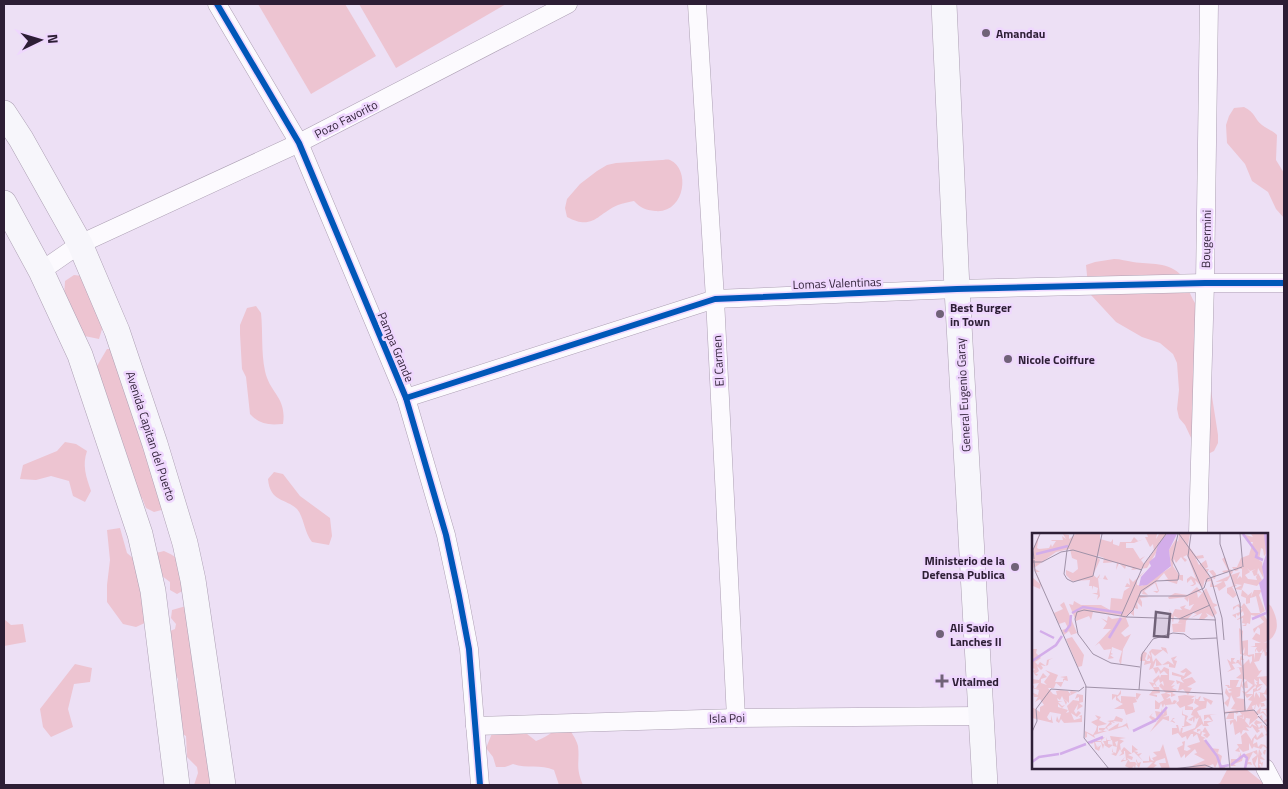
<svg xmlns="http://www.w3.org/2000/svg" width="1288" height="789" viewBox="0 0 1288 789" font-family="'Titillium Web',sans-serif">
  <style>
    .green { fill: #edc4d1 }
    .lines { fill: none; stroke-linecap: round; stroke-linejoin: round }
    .street-casing { stroke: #ada0b4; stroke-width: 19 }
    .secondary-casing { stroke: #ada0b4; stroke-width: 26 }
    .street { stroke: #fcfafe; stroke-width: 18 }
    .secondary { stroke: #f7f6fb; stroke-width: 25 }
    .cycleway-casing { stroke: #efd7fe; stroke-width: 9 }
    .cycleway { stroke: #0057b8; stroke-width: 6 }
    .poi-dot { fill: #706278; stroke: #efd7fe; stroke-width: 2 }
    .labels { text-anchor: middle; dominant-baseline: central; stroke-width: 5; stroke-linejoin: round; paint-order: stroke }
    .poi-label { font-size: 12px; font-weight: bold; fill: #2d1e35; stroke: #efd7fe; text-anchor: start }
    .street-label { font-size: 12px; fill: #2d1e35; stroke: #efd7fe }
    .inset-river { fill: none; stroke: #d3adea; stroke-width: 2.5 }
    .inset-road { fill: none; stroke: #a092a8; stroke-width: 1 }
    .view { fill: #706278; fill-opacity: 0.15; stroke: #706278; stroke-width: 2.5 }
    .inset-edge { fill: none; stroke: #2d1e35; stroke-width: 2.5 }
  </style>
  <rect width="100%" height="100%" fill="#ede0f5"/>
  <g class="green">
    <polygon points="258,4 345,4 376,56 311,94"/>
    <polygon points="359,4 506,4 396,68"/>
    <path d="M 1244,107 C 1256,113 1254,119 1262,125 C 1267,129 1273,131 1277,135 L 1276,160 L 1284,173 L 1284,218 L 1276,209 L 1268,192 L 1252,181 L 1245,164 L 1227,143 L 1226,125 L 1229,116 L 1234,108 Z"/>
    <path d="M 662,160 C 664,160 667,159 670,160 C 691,169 685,214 655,211 C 645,210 641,208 634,201 C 629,202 623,203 618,205 C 597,214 593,231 567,217 L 565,208 L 567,199 L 580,184 L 597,171 L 607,165 L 616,163 Z"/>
    <path d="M 1114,259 C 1121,259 1126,261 1133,262 C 1150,265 1169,261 1182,276 C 1188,282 1189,297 1198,307 L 1218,435 L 1218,443 L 1214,451 L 1206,455 L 1193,442 L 1185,425 L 1179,418 L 1177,409 L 1179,390 L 1177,363 L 1173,354 L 1160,343 L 1142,337 L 1116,322 L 1091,295 L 1088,286 L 1086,265 L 1095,262 Z"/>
    <polygon points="74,275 83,276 103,326 99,339 70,333 64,296 65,281"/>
    <path d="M 256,306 L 261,313 C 263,332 261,352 265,371 C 270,394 287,397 283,424 C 269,425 260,425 250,414 L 246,377 L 242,369 L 240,334 L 240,325 L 247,308 Z"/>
    <polygon points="107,349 117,349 165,509 154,512 146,508 142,498 134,493 88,376 97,366"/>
    <path d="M 65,442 L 76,444 L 87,451 C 82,465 86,477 91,491 L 85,502 L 73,496 L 69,481 L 51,476 L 36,480 L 20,479 L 23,465 L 57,451 Z"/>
    <path d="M 274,472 L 283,474 L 300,496 L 330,518 L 332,536 L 329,545 L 312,542 C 304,532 304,517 297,509 C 285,498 270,502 268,479 Z"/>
    <polygon points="120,528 127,553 135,560 147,622 136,627 123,624 107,602 107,585 110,560 107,530"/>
    <path d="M 164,551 C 185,560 183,568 186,589 L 177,594 L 170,590 L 170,582 L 162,576 L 156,553 Z"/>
    <path d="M 1267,603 L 1271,606 C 1278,619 1281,632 1267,642 Z"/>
    <polygon points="186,606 224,785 194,785 198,773 197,767 187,757 186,736 177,731 178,679 169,664 170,631 175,629 176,624 171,618 172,610"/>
    <polygon points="4,619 11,625 23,624 26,642 4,646"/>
    <polygon points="75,664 92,668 90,682 74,684 68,709 73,727 51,737 43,727 40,709"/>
    <path d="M 567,724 C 570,731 576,738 578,746 C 580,762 575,767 583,785 L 559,785 L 554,770 C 541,764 527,769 513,764 L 505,767 L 496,767 L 493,757 L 486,748 L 493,731 L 522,730 L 536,741 C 548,737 556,728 567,724 Z"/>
    <polygon points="1228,768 1246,769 1266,785 1216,785 1220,783"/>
  </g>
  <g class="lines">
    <g class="street-casing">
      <g id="street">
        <polyline points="217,4 299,143 406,398 446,535 459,596 469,649 480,785"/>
        <polyline points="697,4 715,299 736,718"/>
        <polyline points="41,271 80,244 299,143 568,4"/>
        <polyline points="406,398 715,299 957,289 1205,283 1284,283"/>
        <polyline points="1198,534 1205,283 1209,4"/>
        <polyline points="475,726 736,718 980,716"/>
        <polyline points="1265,768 1274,785"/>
      </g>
    </g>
    <g class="secondary-casing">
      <g id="secondary">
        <polyline points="944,4 957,289 985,785"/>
        <polyline points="4,113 21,139 80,244 117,331 155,444 185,543 193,580 223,785"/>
        <polyline points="4,203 41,271 80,355 140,534 153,591 177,785"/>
      </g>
    </g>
    <use href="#street" class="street"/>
    <use href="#secondary" class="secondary"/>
    <g class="cycleway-casing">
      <g id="cycleway">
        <polyline points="217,4 299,143 406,398 446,535 459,596 469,649 480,785"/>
        <polyline points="406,398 715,299 957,289 1205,283 1284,283"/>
      </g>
    </g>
    <use href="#cycleway" class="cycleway"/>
  </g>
  <g class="poi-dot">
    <circle cx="986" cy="33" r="5"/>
    <circle cx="940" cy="314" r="5"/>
    <circle cx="1008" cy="359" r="5"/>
    <circle cx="1015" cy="567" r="5"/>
    <circle cx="940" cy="634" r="5"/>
    <path d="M939.5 673.5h5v5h5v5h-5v5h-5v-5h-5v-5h5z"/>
  </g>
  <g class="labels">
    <g class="poi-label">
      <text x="996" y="33">Amandau</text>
      <text x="950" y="307">Best Burger<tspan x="950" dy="14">in Town</tspan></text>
      <text x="1018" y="359">Nicole Coiffure</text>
      <text x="1005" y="560" text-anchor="end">Ministerio de la<tspan x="1005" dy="14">Defensa Publica</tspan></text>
      <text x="950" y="627">Ali Savio<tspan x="950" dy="14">Lanches II</tspan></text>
      <text x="952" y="681">Vitalmed</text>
    </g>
    <g class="street-label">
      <text transform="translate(346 119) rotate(-27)">Pozo Favorito</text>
      <text transform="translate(1206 239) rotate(-89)">Bougermini</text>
      <text transform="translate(837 283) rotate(-2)">Lomas Valentinas</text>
      <text transform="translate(396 347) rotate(67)">Pampa Grande</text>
      <text transform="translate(718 361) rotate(-93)">El Carmen</text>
      <text transform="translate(963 395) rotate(-93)">General Eugenio Garay</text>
      <text transform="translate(151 436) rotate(72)">Avenida Capitan del Puerto</text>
      <text transform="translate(727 718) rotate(-1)">Isla Poi</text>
    </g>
  </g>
  <g transform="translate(1032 533)">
    <rect width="236" height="236" fill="#ede0f5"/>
    <path d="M 7,1 L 5,15 L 7,16 L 17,15 L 19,11 L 20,14 L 24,8 L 20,8 L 19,7 L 31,7 L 30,3 L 34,6 L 31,1 L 37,2 L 37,6 L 44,1 L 68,1 L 68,6 L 79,9 L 81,6 L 81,11 L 87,13 L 88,9 L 99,9 L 102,4 L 106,8 L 112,6 L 102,10 L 94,10 L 94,15 L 101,15 L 108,26 L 113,23 L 109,27 L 112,31 L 122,18 L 121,11 L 118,14 L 113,4 L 116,4 L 115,1 L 125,1 L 124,6 L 127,1 L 135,1 L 115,35 L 99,37 L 101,35 L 94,33 L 93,36 L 87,30 L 84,37 L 85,29 L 71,30 L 72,25 L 64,22 L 68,27 L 61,42 L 65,45 L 68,41 L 67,45 L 71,46 L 73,42 L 76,47 L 66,45 L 68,63 L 65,67 L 66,62 L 60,60 L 65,60 L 66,55 L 61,53 L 60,57 L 60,53 L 57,53 L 58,47 L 40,48 L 34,42 L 34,37 L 41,40 L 46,36 L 45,27 L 40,25 L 38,16 L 24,19 L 2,35 L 8,39 L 4,39 L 16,67 L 9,51 L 8,56 L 1,53 L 0,44 L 8,51 L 0,31 L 0,19 ZM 147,1 L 158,1 L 156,12 L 164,23 L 171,22 L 172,25 L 164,26 L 167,32 L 174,27 L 176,34 L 173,36 L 177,36 L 175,40 L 178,44 L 176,47 L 181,43 L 177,38 L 181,37 L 184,41 L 183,46 L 180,45 L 182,53 L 192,48 L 194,53 L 187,58 L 185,54 L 178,54 L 179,48 L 173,49 L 173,46 L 171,55 L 163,47 L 164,51 L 161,53 L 163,53 L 158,53 L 162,51 L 159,46 L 155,50 L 155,46 L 159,43 L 164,46 L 155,22 L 151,24 L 155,27 L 153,29 L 149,24 L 144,30 L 142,26 L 141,33 L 147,42 L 151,42 L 151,48 L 146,46 L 145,51 L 132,47 L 136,46 L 132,40 L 124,49 L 127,58 L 125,60 L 121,58 L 126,58 L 123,50 L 112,58 L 116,62 L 110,61 L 111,58 L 107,62 L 117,64 L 108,65 L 110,69 L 110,74 L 105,69 L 106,76 L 102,75 L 102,83 L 98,80 L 94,85 L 97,93 L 89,100 L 93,104 L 99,101 L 91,116 L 89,132 L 87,128 L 90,118 L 80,114 L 79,120 L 81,121 L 78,122 L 82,125 L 76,126 L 79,116 L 72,117 L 67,110 L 63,113 L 79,96 L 71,96 L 75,90 L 69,85 L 75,88 L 76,83 L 80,86 L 93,84 L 61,79 L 59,87 L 57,83 L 44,88 L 37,71 L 41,72 L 42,68 L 49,72 L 69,72 L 78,77 L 79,65 L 90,66 L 92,58 L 98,54 L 93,54 L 95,50 L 98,52 L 97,45 L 101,49 L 113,38 L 105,47 L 105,52 L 110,53 L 139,34 L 137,17 L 144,6 L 146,9 ZM 210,1 L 221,4 L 219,1 L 232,1 L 234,10 L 234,21 L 232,23 L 231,16 L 229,15 L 227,27 L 230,29 L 232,46 L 226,35 L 225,42 L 222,43 L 220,38 L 224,36 L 218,38 L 215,35 L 218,39 L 213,42 L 216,46 L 225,47 L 224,44 L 226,40 L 230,47 L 225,53 L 212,50 L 210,56 L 208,55 L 216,62 L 214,64 L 220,59 L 219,64 L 222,57 L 230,57 L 227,62 L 233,78 L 224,83 L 219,82 L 218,91 L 215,90 L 214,93 L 210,93 L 214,91 L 210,90 L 211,85 L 204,87 L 212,82 L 211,78 L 206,83 L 204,81 L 204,85 L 200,82 L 208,79 L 210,75 L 208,75 L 205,73 L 201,77 L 201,74 L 207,71 L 209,74 L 212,70 L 219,80 L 228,80 L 224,63 L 222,64 L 218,65 L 218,70 L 214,71 L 214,65 L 209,63 L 210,57 L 202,56 L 210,52 L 203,51 L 205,53 L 200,54 L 205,62 L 201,65 L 195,60 L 195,55 L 201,53 L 199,42 L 195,48 L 183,49 L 197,43 L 197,39 L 192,40 L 190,38 L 196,37 L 190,26 L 193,24 L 197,36 L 200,37 L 201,39 L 199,42 L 208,39 L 205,46 L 208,43 L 210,45 L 210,36 L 204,35 L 207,37 L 203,38 L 200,34 L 205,34 L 209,25 L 217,22 L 221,9 L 217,9 ZM 165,54 L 170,60 L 165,59 L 166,65 L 174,55 L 181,70 L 186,72 L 182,74 L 185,80 L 181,84 L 174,80 L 176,83 L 172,86 L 167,86 L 170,80 L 159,85 L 165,81 L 161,80 L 154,88 L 153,99 L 141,99 L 140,91 L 151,90 L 146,90 L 148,86 L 142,83 L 141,90 L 137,76 L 140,82 L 143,76 L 150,77 L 148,74 L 154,72 L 152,75 L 158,77 L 162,71 L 157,73 L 157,64 L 156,69 L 152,65 L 154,64 L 137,66 L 136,64 L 143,60 L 156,62 ZM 32,69 L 45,100 L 39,102 L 37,98 L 32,102 L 30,97 L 36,95 L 33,89 L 27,91 L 22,80 L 31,76 L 28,72 ZM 231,81 L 236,88 L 236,108 L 231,110 L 236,109 L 234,119 L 236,119 L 236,122 L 233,123 L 232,118 L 230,120 L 231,116 L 227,120 L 224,116 L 224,120 L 223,117 L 225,114 L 218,114 L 223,113 L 223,110 L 229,110 L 220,106 L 224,100 L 228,102 L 228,96 L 226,94 L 222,100 L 221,96 L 232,89 L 227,83 ZM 207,95 L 211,98 L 210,108 L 216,107 L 216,122 L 222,121 L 223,127 L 223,120 L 230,120 L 227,128 L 222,129 L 227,138 L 230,137 L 225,144 L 236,143 L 236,162 L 231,161 L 235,167 L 228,170 L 232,170 L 233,173 L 229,174 L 228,170 L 227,175 L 224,171 L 223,176 L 222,177 L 223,172 L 220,173 L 221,177 L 224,179 L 229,174 L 228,180 L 231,178 L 235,183 L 234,177 L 229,177 L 236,175 L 235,184 L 231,180 L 225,181 L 226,184 L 230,182 L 231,188 L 236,185 L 236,190 L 233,188 L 236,194 L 236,203 L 233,202 L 235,200 L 231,192 L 236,194 L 227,184 L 217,192 L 218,186 L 215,186 L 219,185 L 214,185 L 213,188 L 218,194 L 220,191 L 225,194 L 222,190 L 224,187 L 231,190 L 225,191 L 227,195 L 230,191 L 231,195 L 226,196 L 228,198 L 225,200 L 220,193 L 219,195 L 214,194 L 217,198 L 211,197 L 209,202 L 208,199 L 203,202 L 201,189 L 198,192 L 198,188 L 194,189 L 203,186 L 205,189 L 205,183 L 212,186 L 211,181 L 211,185 L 205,183 L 210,182 L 207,178 L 205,181 L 202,179 L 202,186 L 194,186 L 197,180 L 193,180 L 195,182 L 193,181 L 192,179 L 205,177 L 199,176 L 203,170 L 199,162 L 196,174 L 192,170 L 197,165 L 193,160 L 194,155 L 197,160 L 200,159 L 196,157 L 200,155 L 196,155 L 195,153 L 194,153 L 193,152 L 197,152 L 198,154 L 198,147 L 207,147 L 204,154 L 208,154 L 210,146 L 204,145 L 209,141 L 207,135 L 204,135 L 210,134 L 206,130 L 200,131 L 203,136 L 195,139 L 199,136 L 195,126 L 199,129 L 199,125 L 203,125 L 201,128 L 204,130 L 205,127 L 207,127 L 207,130 L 209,122 L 212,127 L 209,127 L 210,133 L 217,126 L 218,131 L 220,128 L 220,123 L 217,124 L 212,121 L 213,114 L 210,120 L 213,121 L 214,123 L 208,121 ZM 212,146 L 215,147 L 211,151 L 213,155 L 216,155 L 215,148 L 221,152 L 214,159 L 210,158 L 215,165 L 221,161 L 216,167 L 220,168 L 214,178 L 212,166 L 204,165 L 208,163 L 209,153 L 212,157 L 210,150 ZM 222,146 L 226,149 L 224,149 L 225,151 L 225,155 L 231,151 L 227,151 L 227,145 L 235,154 L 232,160 L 226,159 L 228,160 L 228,165 L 224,159 L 222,165 L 222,159 L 228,157 L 230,153 L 225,157 L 225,152 L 223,151 L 224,155 L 221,156 L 221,161 L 214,161 L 223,153 ZM 40,104 L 52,122 L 50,133 L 46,134 L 34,106 ZM 129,114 L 134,115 L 136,121 L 131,117 L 123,123 L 119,119 L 121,129 L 124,125 L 130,132 L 136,128 L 142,132 L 139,125 L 145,123 L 142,127 L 145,128 L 143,135 L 137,134 L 137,131 L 124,133 L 124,127 L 121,135 L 126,134 L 129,138 L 132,134 L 137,136 L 137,147 L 143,148 L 139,153 L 143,152 L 140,155 L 145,157 L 140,160 L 144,162 L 139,164 L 139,160 L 134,160 L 139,162 L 134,166 L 138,165 L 140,170 L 142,167 L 145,168 L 143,171 L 134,172 L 135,182 L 131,184 L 137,183 L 137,188 L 139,188 L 141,185 L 143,185 L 140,187 L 144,190 L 131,186 L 118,199 L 127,186 L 121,188 L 117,184 L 121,180 L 119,183 L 125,186 L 123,178 L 129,179 L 130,175 L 131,182 L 134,173 L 132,171 L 131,175 L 129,170 L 127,176 L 123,176 L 123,167 L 127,170 L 132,167 L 129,161 L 134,160 L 127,153 L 129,150 L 132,153 L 131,148 L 128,150 L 127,146 L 123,150 L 125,154 L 122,151 L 121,154 L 127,154 L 128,160 L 120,161 L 125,162 L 125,164 L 117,162 L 122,156 L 117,149 L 122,150 L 121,147 L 127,142 L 128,145 L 129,142 L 136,142 L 132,138 L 128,141 L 127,137 L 124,141 L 121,135 L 117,137 L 119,130 L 112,132 L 113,128 L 108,128 L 108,125 L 111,118 L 115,120 L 113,126 L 115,128 L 118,128 L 118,125 L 115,127 L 116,121 L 119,124 L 117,119 L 120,116 L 130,117 ZM 1,116 L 5,116 L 4,120 L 9,125 L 3,129 L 6,132 L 8,129 L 14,133 L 15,127 L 21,125 L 17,127 L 16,132 L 13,133 L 9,132 L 11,135 L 9,137 L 5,133 L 7,138 L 3,141 L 6,141 L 5,143 L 3,142 L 1,138 L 3,136 L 0,135 ZM 154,135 L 160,140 L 150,147 L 160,144 L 164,149 L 155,154 L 160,155 L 156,162 L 151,156 L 146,158 L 148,150 L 145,151 L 144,147 L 152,150 L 149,146 L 149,144 L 140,142 L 140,139 L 152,143 L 154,139 L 151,140 L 148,139 ZM 13,137 L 26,142 L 23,149 L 31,149 L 31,146 L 33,145 L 28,144 L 35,143 L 36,148 L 32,147 L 29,154 L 24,150 L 22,155 L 16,155 L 21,161 L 25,162 L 24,158 L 29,157 L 36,158 L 39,162 L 38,159 L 39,158 L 45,159 L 37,163 L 37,170 L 31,165 L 35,169 L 34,172 L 30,163 L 28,167 L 25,165 L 26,168 L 31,168 L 26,169 L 30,173 L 33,172 L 30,175 L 26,171 L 26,174 L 36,177 L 34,180 L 37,179 L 35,173 L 41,167 L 47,168 L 47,164 L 43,166 L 45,161 L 51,162 L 51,169 L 47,170 L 51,173 L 45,177 L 46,171 L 42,178 L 44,181 L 46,178 L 48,179 L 49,180 L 45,184 L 39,180 L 42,187 L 49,185 L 47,183 L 50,182 L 50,189 L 32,190 L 29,186 L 27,190 L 24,188 L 25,183 L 27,188 L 29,181 L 18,179 L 15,184 L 17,187 L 19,187 L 19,182 L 21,190 L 0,185 L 0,174 L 8,179 L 8,174 L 12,172 L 8,166 L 3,169 L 6,164 L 2,164 L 1,160 L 6,162 L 7,157 L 0,155 L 0,154 L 2,152 L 2,155 L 9,156 L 4,155 L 7,150 L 0,151 L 0,146 L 7,147 L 11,140 L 15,144 L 9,146 L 9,150 L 15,152 L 12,149 L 18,141 ZM 89,157 L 89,161 L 85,164 L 89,169 L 89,163 L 104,164 L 104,160 L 109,161 L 105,167 L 103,164 L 105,169 L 101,170 L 103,179 L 94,182 L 92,176 L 82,176 L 91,171 L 84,167 L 84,163 L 80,167 L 80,161 L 86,162 ZM 153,162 L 163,163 L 159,166 L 162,166 L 161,170 L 155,173 L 161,174 L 161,171 L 161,177 L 167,173 L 162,170 L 164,164 L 163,162 L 164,163 L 164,166 L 166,166 L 167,164 L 169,163 L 167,168 L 173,168 L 172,167 L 171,164 L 181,168 L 179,172 L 175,168 L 174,175 L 165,178 L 168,184 L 164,186 L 163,184 L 162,190 L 160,185 L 160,188 L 156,187 L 162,183 L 159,182 L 161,177 L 153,177 L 153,173 L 148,175 L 144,170 L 147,168 L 146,163 ZM 151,176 L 151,181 L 156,183 L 154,188 L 160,192 L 151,194 L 150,200 L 163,195 L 168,182 L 172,192 L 172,188 L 180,188 L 176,184 L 172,187 L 172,182 L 185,181 L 178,182 L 181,188 L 175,190 L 177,193 L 171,193 L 170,191 L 161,198 L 168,201 L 169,197 L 165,199 L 165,196 L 168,196 L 170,199 L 173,194 L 178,202 L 175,205 L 171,202 L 174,200 L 170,199 L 169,203 L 174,205 L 171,206 L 178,212 L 177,215 L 187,216 L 186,220 L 182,218 L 190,223 L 188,232 L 193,232 L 193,236 L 187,236 L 186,229 L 183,235 L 181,231 L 170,236 L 153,236 L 173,227 L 162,221 L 165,220 L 163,216 L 153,225 L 153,221 L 149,225 L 145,215 L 151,212 L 150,209 L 153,208 L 152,217 L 155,218 L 159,216 L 155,213 L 168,209 L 165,201 L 161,204 L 161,201 L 159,201 L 155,207 L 154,203 L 150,205 L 146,200 L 140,202 L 140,195 L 145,195 L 144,192 L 146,192 L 148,200 L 149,195 L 151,195 L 150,193 L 152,193 L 153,183 L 150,182 ZM 63,182 L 69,184 L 67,187 L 75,191 L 66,193 L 66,199 L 71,198 L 67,197 L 67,195 L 73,195 L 78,189 L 75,188 L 82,187 L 84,183 L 91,186 L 90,189 L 81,188 L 83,190 L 79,189 L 80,191 L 75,194 L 76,197 L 87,190 L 86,194 L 90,193 L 95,190 L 93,182 L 97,197 L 94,193 L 77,198 L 74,195 L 71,198 L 75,198 L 62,202 L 63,205 L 55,200 L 55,204 L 53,205 L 53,198 L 61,202 L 64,197 L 65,193 L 59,189 L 66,186 ZM 214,199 L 220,208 L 220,203 L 220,206 L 224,201 L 225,205 L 230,199 L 232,203 L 225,207 L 222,205 L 221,211 L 225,209 L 226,214 L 229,211 L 233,212 L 236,216 L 231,213 L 229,216 L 222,214 L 223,212 L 220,216 L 217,210 L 217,217 L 211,219 L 207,215 L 208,219 L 203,218 L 207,214 L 206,213 L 205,211 L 210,211 L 209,203 ZM 78,203 L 94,205 L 87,206 L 92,208 L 88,211 L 89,218 L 92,214 L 100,221 L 100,212 L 106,217 L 102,218 L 106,219 L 105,221 L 110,220 L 107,223 L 111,228 L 102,219 L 96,222 L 101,224 L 100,227 L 95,225 L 98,229 L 103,229 L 106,232 L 104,228 L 104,226 L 106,230 L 109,229 L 107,235 L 104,231 L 103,236 L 102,233 L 99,236 L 93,233 L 96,227 L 88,229 L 93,224 L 91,227 L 94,227 L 93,218 L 96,218 L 92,218 L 92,221 L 87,223 L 90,220 L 88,216 L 84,223 L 79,221 L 82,220 L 80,219 L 80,215 L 81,219 L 84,220 L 86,208 L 83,209 L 85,214 L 81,213 L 80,207 L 76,208 L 76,211 L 81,212 L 77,215 L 72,212 L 71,216 L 69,209 L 63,209 L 65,214 L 67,212 L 65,215 L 69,212 L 67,218 L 63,216 L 62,209 L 60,211 L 56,208 L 69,208 L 69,205 L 73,204 L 69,208 L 71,211 L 73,212 L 71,208 L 74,208 L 75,204 L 75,207 L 79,207 ZM 131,211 L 138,236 L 130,236 L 127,230 L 134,230 L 133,225 L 124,228 L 122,231 L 125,232 L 120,236 L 114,236 L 121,229 L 111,230 L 111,228 L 117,228 L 117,222 L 119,227 L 122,228 L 120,225 L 125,223 L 121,219 L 128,218 ZM 227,216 L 230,221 L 229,223 L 233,222 L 231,220 L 232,217 L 234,217 L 233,222 L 229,223 L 233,227 L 228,226 L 229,230 L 231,229 L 230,235 L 229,231 L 227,231 L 229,235 L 231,236 L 226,235 L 226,223 L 223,231 L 225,236 L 221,231 L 220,226 L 225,222 L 221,219 L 216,229 L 219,229 L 220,232 L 216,231 L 213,235 L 215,225 L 211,224 L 210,228 L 202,231 L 204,233 L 198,233 L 199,226 L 207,226 L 206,220 L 207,224 L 209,219 L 209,223 L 225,217 L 226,223 Z" fill="#edc4d1" fill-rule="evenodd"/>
    <path d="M 135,1 L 145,1 L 137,17 L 139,33 L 115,52 L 107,53 L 109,44 L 119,33 L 117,29 L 123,24 L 126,11 ZM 232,1 L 236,1 L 236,88 L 227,50 L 232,45 L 230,34 L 234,21 Z" fill="#d3adea"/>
    <path class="inset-river" d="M 211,1 L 225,20 L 224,24 L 231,27M 4,21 L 36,13M 40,80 L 51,74 L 90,80M 220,86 L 234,80M 8,98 L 22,105M 33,99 L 38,92 L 39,82M 77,105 L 89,85M 0,128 L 24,112 L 30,103M 124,187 L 135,174M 101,198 L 124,187M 173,207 L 185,223 L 189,234 L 197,232M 56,210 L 71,204M 28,221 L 54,211M 0,229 L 7,224 L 27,221M 199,232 L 212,222 L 215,225 L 213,236"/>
    <path class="inset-road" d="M 42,1 L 35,17 L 32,41 L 35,46 L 41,49 L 61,43 L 70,1M 147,1 L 179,45 L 190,85 L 192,107M 159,1 L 156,23 L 183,85 L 198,236M 188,1 L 188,11 L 208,70 L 213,178 L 192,180M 208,1 L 211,34M 2,26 L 1,17 L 8,1M 2,27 L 3,38 L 54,153 L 52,205 L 77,236M 0,29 L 10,29 L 29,19 L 41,17 L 110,37M 107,63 L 154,63 L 172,55 L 175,46 L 210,34M 89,83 L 112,31 L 134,1M 94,84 L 101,77 L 109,58 L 124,48 L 146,47 L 147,41 L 140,27 L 146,1M 147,86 L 178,72M 108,134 L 79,130 L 61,121 L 46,101 L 43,86 L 45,79 L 52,77 L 95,84 L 184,87M 53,154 L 191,161M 107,157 L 110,121 L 121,106 L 141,100 L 152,101 L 159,106 L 185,105M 213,178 L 222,177 L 226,182M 226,183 L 237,195M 0,199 L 5,188 L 4,176 L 19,156 L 47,158 L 52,154M 141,236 L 173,232 L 183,236"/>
    <path class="view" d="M 124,79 L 138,81 L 136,104 L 122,103 Z"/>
    <rect width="236" height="236" class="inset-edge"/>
  </g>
  <rect width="1288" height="789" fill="none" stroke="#2d1e35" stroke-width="10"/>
  <g transform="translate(40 40) rotate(85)" stroke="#efd7fe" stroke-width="4" paint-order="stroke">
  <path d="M0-4L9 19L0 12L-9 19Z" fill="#2d1e35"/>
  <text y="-8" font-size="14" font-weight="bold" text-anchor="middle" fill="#2d1e35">N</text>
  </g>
</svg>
